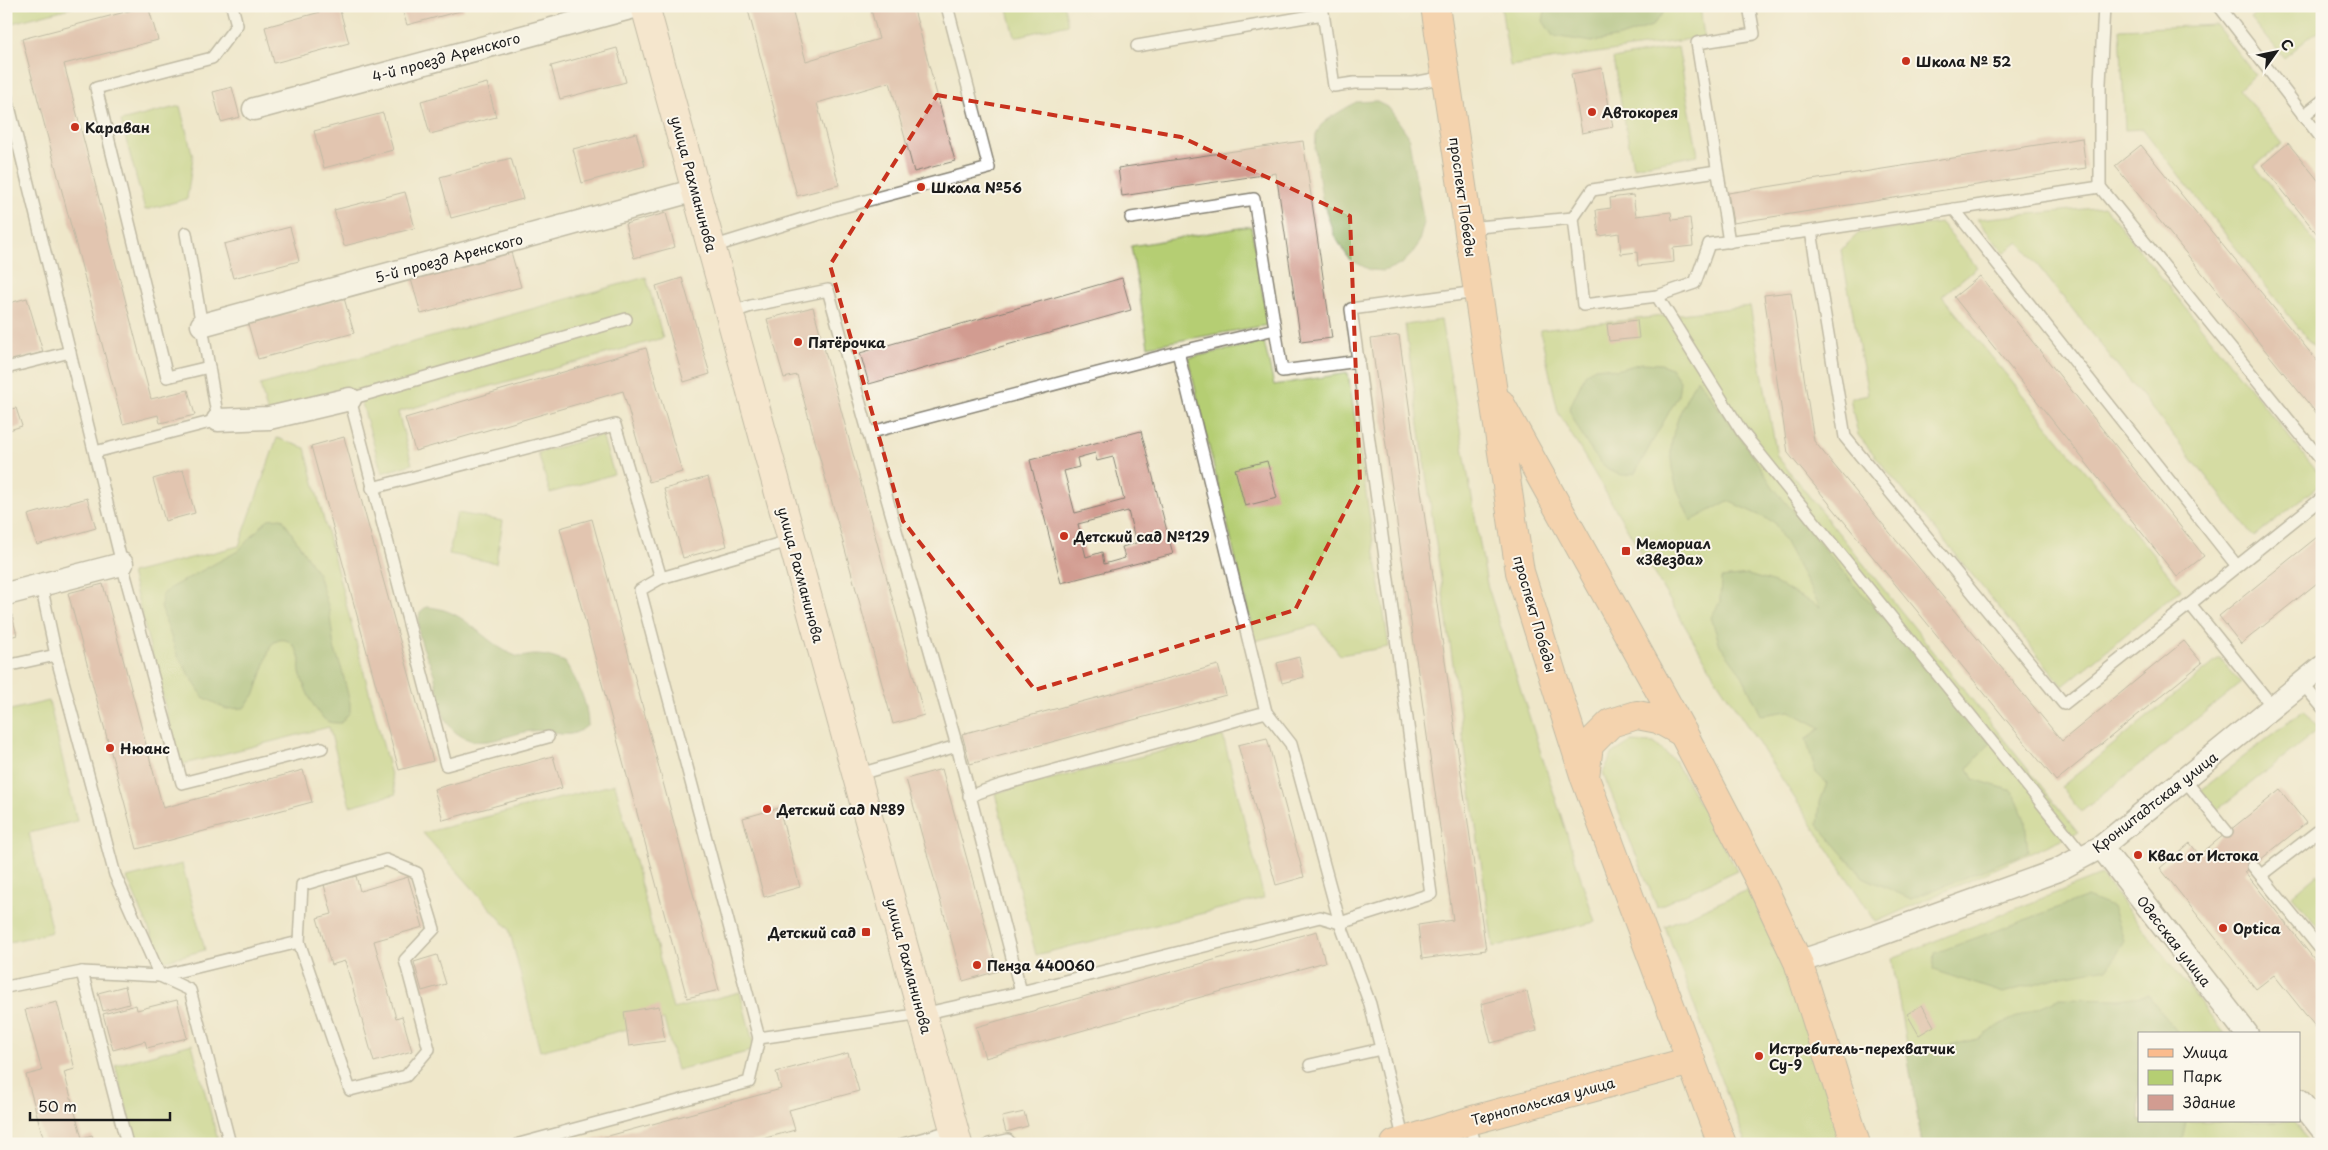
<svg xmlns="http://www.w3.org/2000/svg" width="2328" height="1150" viewBox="0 0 2328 1150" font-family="'Playpen Sans',sans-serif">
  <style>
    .green { fill: #b5ce73; stroke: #687548 }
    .forest { fill: #90b165; stroke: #566640 }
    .building { fill: #d29c91; fill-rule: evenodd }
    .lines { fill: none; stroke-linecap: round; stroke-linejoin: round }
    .lane-casing { stroke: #868274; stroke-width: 14 }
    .street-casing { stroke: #868274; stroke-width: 25 }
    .secondary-casing { stroke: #868274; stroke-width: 30 }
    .primary-casing { stroke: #868274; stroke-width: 30 }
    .lane { stroke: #fff; stroke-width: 11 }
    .street { stroke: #fff; stroke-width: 22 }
    .secondary { stroke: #fde4d1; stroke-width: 28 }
    .primary { stroke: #fbbb8d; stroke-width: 28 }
    .marked { fill: none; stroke: #c8321e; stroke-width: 4; stroke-dasharray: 10 6; stroke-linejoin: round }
    .poi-dot { fill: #c8321e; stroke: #fbf7ec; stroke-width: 2 }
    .labels { text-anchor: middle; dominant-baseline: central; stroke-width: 4; stroke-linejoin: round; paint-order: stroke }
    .street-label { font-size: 14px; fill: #1c1c1c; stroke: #fbf7ec }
    .poi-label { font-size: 14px; font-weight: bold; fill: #1c1c1c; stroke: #fbf7ec; text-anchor: start }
  </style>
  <rect width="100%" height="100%" fill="#fbf7ec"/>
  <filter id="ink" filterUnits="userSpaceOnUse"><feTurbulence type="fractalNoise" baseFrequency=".02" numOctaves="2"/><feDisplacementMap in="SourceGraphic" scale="10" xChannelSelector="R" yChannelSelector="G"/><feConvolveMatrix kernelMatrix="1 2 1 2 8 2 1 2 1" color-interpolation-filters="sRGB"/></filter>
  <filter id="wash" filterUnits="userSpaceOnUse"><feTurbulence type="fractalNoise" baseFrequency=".0096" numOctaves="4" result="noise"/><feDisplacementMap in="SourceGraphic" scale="20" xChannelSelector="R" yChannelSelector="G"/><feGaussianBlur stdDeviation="1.12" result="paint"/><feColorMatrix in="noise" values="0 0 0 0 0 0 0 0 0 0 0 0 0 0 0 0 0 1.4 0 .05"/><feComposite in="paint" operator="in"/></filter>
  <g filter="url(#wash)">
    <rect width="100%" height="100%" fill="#efe7cb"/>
    <g class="green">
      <polygon points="8,6 78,6 12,23"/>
      <polygon points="1007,6 1064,6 1068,24 1015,37"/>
      <polygon points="1501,6 1700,6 1704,37 1510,66"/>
      <polygon points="2264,6 2322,6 2322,27 2284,58 2251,18"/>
      <polygon points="2216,25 2255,75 2239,89 2282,144 2255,166 2322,251 2322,358 2143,129 2125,130 2120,29"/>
      <polygon points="1678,47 1698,155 1633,167 1613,59"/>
      <polygon points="180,106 193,157 187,199 145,210 121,121"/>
      <polygon points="2105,207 2322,478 2322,483 2254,537 2019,242 2004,253 1977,219"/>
      <polygon points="1941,223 1977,267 1942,296 2181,589 2063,686 1858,435 1850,398 1868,394 1841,250 1859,233"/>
      <polygon points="1251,226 1268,325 1148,346 1131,246"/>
      <polygon points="646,277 663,338 398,412 412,464 382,473 358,390 268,415 260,385"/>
      <polygon points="1750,306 1777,456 2078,832 1876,922 1717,680 1558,412 1540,330"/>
      <polygon points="1441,320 1487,584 1595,922 1493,947 1405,325"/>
      <polygon points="1264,342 1274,385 1348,373 1389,647 1340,655 1316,625 1255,641 1188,358"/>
      <polygon points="602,435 614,474 550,493 538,453"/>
      <polygon points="277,438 305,448 396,794 350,806 329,727 180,765 131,573 239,546"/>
      <polygon points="457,513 503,521 496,563 449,554"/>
      <polygon points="2220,658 2241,683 2081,812 2061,787"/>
      <polygon points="49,701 77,821 29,833 52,932 6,943 6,711"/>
      <polygon points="2304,710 2319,729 2216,811 2200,791"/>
      <polygon points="1223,736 1264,898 1036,955 995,793"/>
      <polygon points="1631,742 1654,743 1675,761 1737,870 1657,907 1603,773 1612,754"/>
      <polygon points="615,784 673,1009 740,992 755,1050 677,1070 664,1020 540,1051 509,929 423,833"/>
      <polygon points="182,864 205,950 163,961 127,878"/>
      <polygon points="2317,874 2322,881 2322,932 2292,895"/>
      <polygon points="2101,875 2225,1034 2139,1034 2139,1121 2293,1121 2311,1144 1922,1144 1892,958"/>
      <path d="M 1748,890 C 1789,970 1820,1057 1841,1144 L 1747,1144 L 1724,1087 L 1665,926 Z"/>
      <polygon points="192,1044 219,1144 136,1144 115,1065"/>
    </g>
    <g class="forest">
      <polygon points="1546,6 1669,6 1652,26 1620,37 1592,42 1553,36 1543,21"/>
      <polygon points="1375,101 1389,108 1408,135 1424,223 1418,245 1411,255 1402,264 1384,271 1370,270 1349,259 1334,235 1322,199 1315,149 1316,134 1321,125 1331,117 1356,102"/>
      <path d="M 1642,363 L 1661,364 L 1671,368 L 1680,381 L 1678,396 L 1635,473 C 1632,473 1627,476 1623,475 C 1598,473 1578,429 1569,409 L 1586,373 L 1595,368 L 1604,367 L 1616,370 Z"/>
      <path d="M 1697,378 L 1747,447 L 1773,487 L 1854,585 L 1924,659 L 1991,742 L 1968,768 L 1973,779 L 2013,791 L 2025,820 L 2028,852 L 1911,899 L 1863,877 L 1818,825 L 1820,802 L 1827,783 L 1816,773 L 1806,739 L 1821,728 L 1789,711 L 1761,715 L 1741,673 L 1720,645 L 1711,617 L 1720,602 L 1721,578 L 1748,575 L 1775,583 L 1820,607 L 1774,522 L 1728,501 L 1691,521 C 1661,460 1666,436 1697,378 Z"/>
      <path d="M 282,518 L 318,574 L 329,609 L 334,647 L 342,670 L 350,703 L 350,712 L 341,723 C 338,723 332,723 329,722 C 316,717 303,685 300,672 C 299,668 300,664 300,660 C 297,645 285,632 271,645 L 255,694 L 244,708 L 226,709 L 203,697 L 177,655 L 161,607 L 162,596 L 168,589 L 238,551 L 268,519 Z"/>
      <path d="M 426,607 C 466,608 482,643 516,656 C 522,658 529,655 535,655 C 546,655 555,658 565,662 C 577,681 588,702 588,725 C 566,744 555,728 531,731 C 513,733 493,744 474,741 C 467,740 456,734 451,728 C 439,713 438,691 434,674 C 430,662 423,650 420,638 C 418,629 418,621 420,612 Z"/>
      <polygon points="2087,897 2112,907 2124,940 2108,968 2062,976 2003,993 1933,970 1935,953"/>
      <polygon points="2148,995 2179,1034 2139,1034 2139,1121 2186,1121 2181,1144 1922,1144 1907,1054 1978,1039 2001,1024 2060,998 2121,999"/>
    </g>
    <g id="blocks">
      <g class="building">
        <polygon points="148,6 158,40 64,64 151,399 188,390 195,415 160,423 158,415 123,424 22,39"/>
        <polygon points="401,6 463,6 464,10 407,25"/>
        <polygon points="747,6 791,6 806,61 879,39 870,6 913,6 955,161 914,172 890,82 817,103 839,185 797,196"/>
        <polygon points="339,7 349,43 274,63 265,27"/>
        <polygon points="617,48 626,82 560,99 551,66"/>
        <polygon points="1602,68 1613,127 1582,133 1571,74"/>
        <polygon points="487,83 496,117 430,134 421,101"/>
        <polygon points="232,87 240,117 221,122 213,92"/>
        <polygon points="383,113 393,150 324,168 314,131"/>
        <polygon points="636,133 645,166 582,183 573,149"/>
        <polygon points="2082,138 2086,168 1733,223 1728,193"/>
        <polygon points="1303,141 1332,338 1301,342 1276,173 1122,196 1118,168"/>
        <polygon points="2288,143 2322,185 2322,240 2262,165"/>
        <polygon points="2141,145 2322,367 2322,420 2115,166"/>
        <polygon points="511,158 523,199 451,218 440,177"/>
        <polygon points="405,192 415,228 344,246 334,210"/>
        <polygon points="1633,195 1636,216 1671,212 1672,220 1690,218 1693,246 1673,248 1674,262 1638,266 1637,252 1621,254 1619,233 1599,236 1596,210 1611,208 1610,198"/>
        <polygon points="666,213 675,247 634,258 625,224"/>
        <polygon points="290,227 299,261 233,278 224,244"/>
        <polygon points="511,252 521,287 421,314 411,279"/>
        <polygon points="1980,276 2204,556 2177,577 1954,297"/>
        <polygon points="682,278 710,374 684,382 656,286"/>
        <polygon points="1122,278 1131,310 869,384 860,353"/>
        <polygon points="1791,292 1814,441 2062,741 2184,641 2202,663 2056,781 1788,453 1764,295"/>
        <polygon points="27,298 43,352 6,363 6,304"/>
        <polygon points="344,298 354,333 258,359 248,324"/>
        <polygon points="813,307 924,715 893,724 797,375 784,378 767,319"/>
        <polygon points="1637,320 1639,338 1609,341 1607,324"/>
        <polygon points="1399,335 1486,950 1422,959 1418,925 1453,920 1371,339"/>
        <polygon points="646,348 682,472 649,482 623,391 415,451 405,418"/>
        <polygon points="16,408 22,426 6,431 6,410"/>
        <path d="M 1141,431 L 1173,554 L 1061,583 L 1030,460 ZM 1095,453 L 1097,461 L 1113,457 L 1124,500 L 1075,513 L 1064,471 L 1079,467 L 1077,458 ZM 1128,511 L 1136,543 L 1122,547 L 1125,558 L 1104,564 L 1102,552 L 1086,557 L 1078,524 Z"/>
        <polygon points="344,437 433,761 399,770 311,446"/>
        <polygon points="1267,461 1277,498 1245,506 1235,469"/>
        <polygon points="183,470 195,513 165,521 153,479"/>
        <polygon points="708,477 727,546 683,558 664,489"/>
        <polygon points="87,498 96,528 37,545 28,515"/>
        <polygon points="592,519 719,990 687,998 560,528"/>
        <polygon points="2322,533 2322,579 2241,644 2219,616"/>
        <polygon points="103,584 163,808 303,770 312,802 137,849 68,593"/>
        <polygon points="6,604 9,604 17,635 6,638"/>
        <polygon points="1299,657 1304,677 1282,683 1277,663"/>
        <polygon points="1218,665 1226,695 970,764 962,734"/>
        <polygon points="1267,738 1304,877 1276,885 1238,745"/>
        <polygon points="553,756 562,788 443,820 434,789"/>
        <polygon points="942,769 998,971 963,981 906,779"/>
        <polygon points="2280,790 2306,823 2245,872 2322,969 2322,1035 2274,975 2256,989 2160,868 2190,843 2199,855"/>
        <polygon points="779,808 800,887 764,897 743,818"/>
        <polygon points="356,876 360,891 408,877 423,927 374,941 396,1018 402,1016 412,1051 374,1062 345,961 331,965 317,918 332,914 324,885"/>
        <polygon points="1317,931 1325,962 985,1058 976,1027"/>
        <polygon points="437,955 446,984 422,991 414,962"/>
        <polygon points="125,986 129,1004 103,1011 98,993"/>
        <polygon points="1527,992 1537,1031 1491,1043 1481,1004"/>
        <polygon points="177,1000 187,1038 147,1048 145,1041 113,1050 103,1014 136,1005 137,1010"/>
        <polygon points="57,1002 75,1069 64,1072 82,1138 92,1135 95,1144 61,1144 61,1141 45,1144 26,1075 42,1071 25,1010"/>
        <polygon points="1922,1005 1934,1026 1919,1035 1907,1014"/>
        <polygon points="659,1006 665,1041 629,1046 624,1012"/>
        <polygon points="848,1053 859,1091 789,1110 795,1130 744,1144 579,1144 781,1089 776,1072"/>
        <polygon points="1024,1112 1028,1126 1006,1132 1002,1117"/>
      </g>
    </g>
  </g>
  <g filter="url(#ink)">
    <use href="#blocks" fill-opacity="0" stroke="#868274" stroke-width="1"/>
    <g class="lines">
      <g class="lane-casing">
        <g id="lane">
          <polyline points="1322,6 1334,86 1354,83 1413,83 1445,77"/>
          <polyline points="2219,6 2322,139"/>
          <polyline points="1137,46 1323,14"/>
          <polyline points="6,94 122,564 182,783 322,748"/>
          <polyline points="2303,116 2322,101"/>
          <polyline points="2100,187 2100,83 2104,6"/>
          <polyline points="1954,209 2237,566"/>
          <polyline points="1131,218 1254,199 1282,371 1359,361"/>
          <polyline points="1573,218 1592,190 1717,171"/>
          <polyline points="1468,228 1573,218 1583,305 1657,296 1695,283 1709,244 1811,231 2100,187 2322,461"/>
          <polyline points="1811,231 1845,437 2064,704 2190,604 2273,707"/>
          <polyline points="1729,242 1697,43 1754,34 1749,6"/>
          <polyline points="712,247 835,209 989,168 947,6"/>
          <polyline points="1657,296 1742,432 2084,856"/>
          <polyline points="730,313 751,306 828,290 957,746 856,775"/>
          <polyline points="1178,352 1266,712"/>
          <polyline points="209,367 167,377 96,88 212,58 237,25 232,6"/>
          <polyline points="6,368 70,352"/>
          <polyline points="868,433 1178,352 1275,329"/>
          <polyline points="95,452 218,420 186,233"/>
          <polyline points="372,488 615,425 661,578 792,540"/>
          <polyline points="661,578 640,590 759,1038"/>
          <polyline points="41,585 56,655 115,875 160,976 190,990 230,1144"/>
          <polyline points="2190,604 2322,498"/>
          <polyline points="6,666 56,655"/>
          <polyline points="2302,683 2322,707"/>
          <polyline points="548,737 446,765 350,399 626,319"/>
          <polyline points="957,746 1021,992"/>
          <polyline points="2184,779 2227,832"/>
          <polyline points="969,796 1001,785 1266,712 1291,744 1340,923 1370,1004 1404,1141"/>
          <polygon points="386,860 417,873 434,929 405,960 429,1049 406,1076 350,1090 299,942 302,885"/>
          <polyline points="2253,866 2322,951"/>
          <polyline points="2261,875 2322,828"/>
          <polyline points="82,972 127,1144"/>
          <polyline points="6,987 82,972 160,976 299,942"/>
          <polyline points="1310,1065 1381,1049"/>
          <polyline points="1469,1121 1475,1144"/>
          <polyline points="519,1144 749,1082 759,1038 922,1014 1021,992 1320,917 1340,923 1431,894 1351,309 1477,292"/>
          <polyline points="903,1144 954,1130"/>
          <polyline points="989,1144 1008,1140"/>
        </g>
      </g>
      <g class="street-casing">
        <g id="street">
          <polyline points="254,109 638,6"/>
          <polyline points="202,325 696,190"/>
          <polyline points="218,420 269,418 350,399"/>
          <polyline points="6,594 122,564"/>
          <polyline points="2101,847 2247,1034"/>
          <polyline points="1798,962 1873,937 2056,871 2101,847 2322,667"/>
          <polyline points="2299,1100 2322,1129"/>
        </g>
      </g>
      <g class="secondary-casing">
        <polyline id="secondary" points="645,6 958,1144"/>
      </g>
      <g class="primary-casing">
        <g id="primary">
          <polyline points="1435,6 1520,572 1585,778 1722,1144"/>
          <polyline points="1500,403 1683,733 1759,879 1798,962 1856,1144"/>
          <polyline points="1585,777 1589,745 1611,723 1637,715 1658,719 1683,733"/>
          <polyline points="1395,1144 1469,1121 1691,1061"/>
        </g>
      </g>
      <use href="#lane" class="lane"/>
      <use href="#street" class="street"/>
      <use href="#secondary" class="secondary"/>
      <use href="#primary" class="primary"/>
    </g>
  </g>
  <path d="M0 0H2328V1150H0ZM 937,95 L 1181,137 L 1350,216 L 1360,482 L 1295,610 L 1035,690 L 903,521 L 830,265 Z" fill="#efe7cb" fill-opacity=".55" fill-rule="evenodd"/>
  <path class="marked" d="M 937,95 L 1181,137 L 1350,216 L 1360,482 L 1295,610 L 1035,690 L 903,521 L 830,265 Z"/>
  <g class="poi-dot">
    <circle cx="1906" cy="61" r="5"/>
    <circle cx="1592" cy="112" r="5"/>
    <circle cx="75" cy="127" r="5"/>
    <circle cx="921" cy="187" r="5"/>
    <circle cx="798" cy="342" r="5"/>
    <circle cx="1064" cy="536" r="5"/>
    <rect x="1621" y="546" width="10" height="10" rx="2.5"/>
    <circle cx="110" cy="748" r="5"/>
    <circle cx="767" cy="809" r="5"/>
    <circle cx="2138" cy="855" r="5"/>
    <circle cx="2223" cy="928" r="5"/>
    <rect x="861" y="927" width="10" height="10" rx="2.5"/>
    <circle cx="977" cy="965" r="5"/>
    <circle cx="1759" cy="1056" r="5"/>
  </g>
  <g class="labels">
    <g class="street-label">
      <text transform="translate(446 57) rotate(-15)">4-й проезд Аренского</text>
      <text transform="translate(694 184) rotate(75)">улица Рахманинова</text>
      <text transform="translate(1463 197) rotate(82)">проспект Победы</text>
      <text transform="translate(449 258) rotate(-15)">5-й проезд Аренского</text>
      <text transform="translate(801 575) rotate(75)">улица Рахманинова</text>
      <text transform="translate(1535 614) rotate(74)">проспект Победы</text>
      <text transform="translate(2155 802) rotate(-38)">Кронштадтская улица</text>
      <text transform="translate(2174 941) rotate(52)">Одесская улица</text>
      <text transform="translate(909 966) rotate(75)">улица Рахманинова</text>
      <text transform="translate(1543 1101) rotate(-15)">Тернопольская улица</text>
    </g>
    <g class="poi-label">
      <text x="1916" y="61">Школа № 52</text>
      <text x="1602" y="112">Автокорея</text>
      <text x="85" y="127">Караван</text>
      <text x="931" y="187">Школа №56</text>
      <text x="808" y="342">Пятёрочка</text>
      <text x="1074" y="536">Детский сад №129</text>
      <text x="1636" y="543">Мемориал<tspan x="1636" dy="16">«Звезда»</tspan></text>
      <text x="120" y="748">Нюанс</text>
      <text x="777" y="809">Детский сад №89</text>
      <text x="2148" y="855">Квас от Истока</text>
      <text x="2233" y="928">Optica</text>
      <text x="856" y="932" text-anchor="end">Детский сад</text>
      <text x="987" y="965">Пенза 440060</text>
      <text x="1769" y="1048">Истребитель-перехватчик<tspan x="1769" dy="16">Су-9</tspan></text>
    </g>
  </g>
  <rect width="2328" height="1150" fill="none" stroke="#fbf7ec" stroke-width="25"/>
  <rect x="2138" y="1032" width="162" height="90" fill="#fbf7ec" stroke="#a29f99"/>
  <rect x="2148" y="1049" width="25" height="8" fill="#fbbb8d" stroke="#a29f99"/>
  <text x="2183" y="1058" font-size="15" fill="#1c1c1c">Улица</text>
  <rect x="2148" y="1070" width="25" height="15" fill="#b5ce73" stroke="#a29f99"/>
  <text x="2183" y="1082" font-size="15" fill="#1c1c1c">Парк</text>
  <rect x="2148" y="1095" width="25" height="15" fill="#d29c91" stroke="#a29f99"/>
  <text x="2183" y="1108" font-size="15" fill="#1c1c1c">Здание</text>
  <g transform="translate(2276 52) rotate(57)" stroke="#fbf7ec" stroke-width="4" paint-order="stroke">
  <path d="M0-4L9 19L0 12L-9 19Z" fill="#1c1c1c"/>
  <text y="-8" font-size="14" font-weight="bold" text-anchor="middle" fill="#1c1c1c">С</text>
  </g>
  <path d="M30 1112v8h140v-8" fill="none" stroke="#1c1c1c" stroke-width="2.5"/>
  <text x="38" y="1112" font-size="15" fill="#1c1c1c" stroke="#fbf7ec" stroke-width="4" paint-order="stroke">50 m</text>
</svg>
